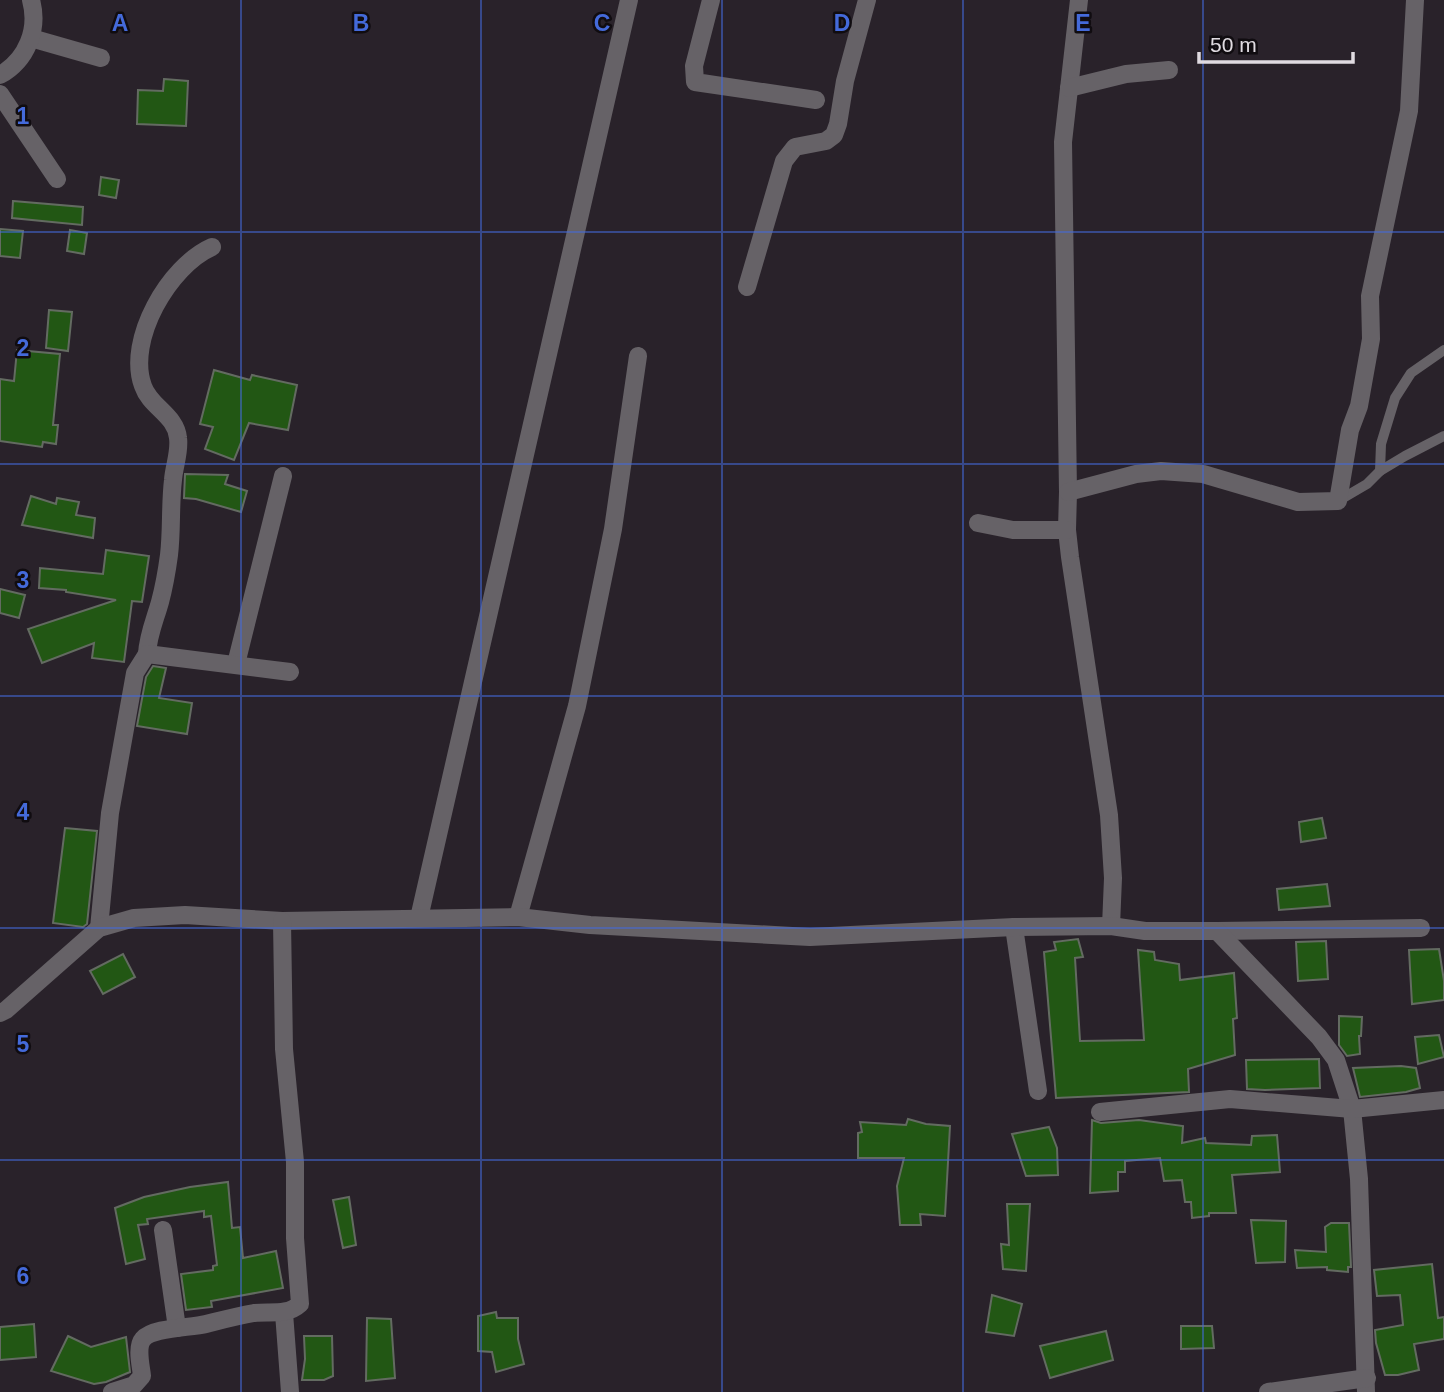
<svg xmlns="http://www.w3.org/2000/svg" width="1444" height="1392" viewBox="0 0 1444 1392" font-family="Helvetica,sans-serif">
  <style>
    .building { fill: #225714; stroke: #636b61; stroke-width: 2 }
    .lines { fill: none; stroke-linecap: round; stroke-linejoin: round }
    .service { stroke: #666267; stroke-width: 10 }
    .minor { stroke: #666267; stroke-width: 18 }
    .grid { fill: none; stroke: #446ada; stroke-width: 2; stroke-opacity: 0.55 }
    .grid-label { font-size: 23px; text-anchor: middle; font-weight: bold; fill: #446ada; stroke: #100c10; stroke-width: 5; stroke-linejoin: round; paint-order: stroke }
  </style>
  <rect width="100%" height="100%" fill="#29222a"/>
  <g class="building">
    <polygon points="164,79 188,81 186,126 137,124 138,90 163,91"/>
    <polygon points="101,177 119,180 116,198 99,195"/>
    <polygon points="13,201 83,207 82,225 12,218"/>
    <polygon points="0,229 23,231 20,258 0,256"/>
    <polygon points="70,230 87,233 84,254 67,251"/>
    <polygon points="49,310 72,312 68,351 46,348"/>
    <polygon points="17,350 60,354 53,425 58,425 56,444 43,442 42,447 0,441 0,379 14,381"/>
    <polygon points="214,370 250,380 252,375 297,385 288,430 249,423 234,460 205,449 213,427 200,424"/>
    <polygon points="185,474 228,475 225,484 247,491 241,512 196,499 184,498"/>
    <polygon points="31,496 56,504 57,498 79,502 76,515 95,518 93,538 22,525"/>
    <polygon points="106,550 149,556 142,602 132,601 124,662 92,658 94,643 42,663 28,629 116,600 66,592 66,590 39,588 40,568 103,574"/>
    <polygon points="0,589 25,595 19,618 0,613"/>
    <polygon points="153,666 166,668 159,698 192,703 187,734 137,726 146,677"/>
    <polygon points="1322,818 1326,838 1301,842 1299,822"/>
    <polygon points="65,828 97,831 87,924 83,927 53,923"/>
    <polygon points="1327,884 1330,906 1279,910 1277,889"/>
    <polygon points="1078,939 1083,957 1075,958 1080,1041 1144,1040 1138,950 1154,952 1155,960 1179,964 1180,980 1234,973 1237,1018 1233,1019 1235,1055 1188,1069 1189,1092 1056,1098 1044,952 1056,950 1054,942"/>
    <polygon points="1326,941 1328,979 1298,981 1296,942"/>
    <polygon points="1439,949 1444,981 1444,1000 1412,1004 1409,950"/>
    <polygon points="123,954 135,977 103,994 90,971"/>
    <polygon points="1339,1016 1362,1017 1361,1036 1359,1036 1360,1054 1347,1056 1339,1045"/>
    <polygon points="1439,1035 1444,1057 1418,1064 1415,1037"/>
    <polygon points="1319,1059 1320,1088 1265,1090 1247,1089 1246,1060"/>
    <polygon points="1401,1066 1416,1068 1420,1088 1406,1092 1360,1097 1353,1068"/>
    <polygon points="908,1119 926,1124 950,1126 945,1216 920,1214 921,1225 900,1225 897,1186 904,1158 858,1158 858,1133 862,1132 860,1122 906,1125"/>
    <polygon points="1092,1120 1101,1123 1139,1120 1183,1126 1182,1143 1205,1138 1206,1143 1251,1145 1252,1136 1277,1135 1280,1172 1232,1175 1236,1213 1209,1213 1209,1216 1192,1218 1191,1202 1185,1202 1182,1180 1164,1181 1160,1158 1125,1161 1125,1172 1118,1172 1118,1191 1090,1193"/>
    <polygon points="1049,1127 1057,1148 1058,1175 1026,1176 1012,1134"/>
    <polygon points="228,1182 232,1228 240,1227 243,1258 276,1251 283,1288 211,1301 212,1307 186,1310 181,1274 213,1270 213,1266 217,1265 211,1216 204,1217 204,1211 147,1219 148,1224 138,1225 145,1259 126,1264 115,1208 144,1197 190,1187"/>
    <polygon points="349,1197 356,1245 343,1248 333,1200"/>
    <polygon points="1007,1204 1030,1204 1026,1271 1003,1269 1001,1244 1009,1245"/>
    <polygon points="1251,1220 1286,1221 1285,1262 1256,1263"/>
    <polygon points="1331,1223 1349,1223 1351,1267 1348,1267 1348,1272 1327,1270 1327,1267 1297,1268 1295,1250 1326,1252 1325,1227"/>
    <polygon points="1432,1264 1438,1318 1444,1317 1444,1339 1414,1344 1419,1370 1398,1375 1385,1375 1376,1343 1375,1330 1403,1325 1400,1295 1377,1296 1374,1270"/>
    <polygon points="992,1295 1022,1304 1014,1336 986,1332"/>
    <polygon points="496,1312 497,1318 518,1318 518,1339 524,1364 496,1372 492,1352 478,1351 478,1316"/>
    <polygon points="367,1318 391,1319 395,1378 366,1381"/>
    <polygon points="34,1324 36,1357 0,1360 0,1327"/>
    <polygon points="1181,1326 1212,1326 1214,1348 1181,1349"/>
    <polygon points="1106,1331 1113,1360 1050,1378 1040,1346"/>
    <polygon points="68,1336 91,1347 126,1337 130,1372 106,1382 94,1384 51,1371"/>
    <polygon points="304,1336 332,1336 333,1376 324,1380 302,1380 305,1359"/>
  </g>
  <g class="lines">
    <g class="service">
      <polyline points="1380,471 1381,444 1395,398 1411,373 1444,350"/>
      <polyline points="1338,501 1367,484 1380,471 1405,456 1444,436"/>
    </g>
    <g class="minor">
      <polyline points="711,0 694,66 695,82 816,100"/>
      <polyline points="1079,0 1063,142 1068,492 1067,530 1070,557 1109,815 1113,878 1111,926"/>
      <polyline points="31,38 101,58"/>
      <path d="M 0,75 C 27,60 39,29 31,0"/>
      <polyline points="1069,88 1126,74 1169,70"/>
      <polyline points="0,94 57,179"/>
      <polyline points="747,287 784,161 795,147 826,141 834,135 838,124 845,81 867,0"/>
      <polyline points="1068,492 1136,474 1161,471 1203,474 1298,502 1338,501 1350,430 1359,406 1371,339 1370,296 1409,111 1415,0"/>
      <polyline points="978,523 1013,530 1067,530"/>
      <path d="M 147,654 C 148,635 155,620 160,602 C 164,587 167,570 169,555 C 172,530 170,505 173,480 C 174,466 180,452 178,438 C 176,415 150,407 143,386 C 126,340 169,266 212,247"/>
      <polyline points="236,664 283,476"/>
      <polyline points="518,917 577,706 613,529 638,356"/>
      <polyline points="419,918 629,0"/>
      <polyline points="1014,927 1038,1091"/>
      <polyline points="99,928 110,813 135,673 147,654 290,672"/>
      <polyline points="1217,931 1421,928"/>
      <polyline points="0,1013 6,1010 99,928 134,918 185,915 282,921 518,917 590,925 810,937 1014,927 1111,926 1145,931 1217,931 1319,1037 1336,1060 1352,1109 1359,1179 1366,1392"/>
      <polyline points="1100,1112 1230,1099 1352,1109 1444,1100"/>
      <polyline points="163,1230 177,1328"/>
      <polyline points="284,1313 290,1392"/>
      <path d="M 112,1392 L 134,1385 L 142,1376 C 141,1366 136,1347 143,1339 C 153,1327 191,1328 206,1324 C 222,1320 237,1316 254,1313 C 270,1311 287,1316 300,1304 L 295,1238 L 295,1162 L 284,1049 L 282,921"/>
      <polyline points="1268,1392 1367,1378"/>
    </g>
  </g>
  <path class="grid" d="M 241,0 L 241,1392M 481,0 L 481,1392M 722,0 L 722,1392M 963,0 L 963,1392M 1203,0 L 1203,1392M 0,232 L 1444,232M 0,464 L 1444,464M 0,696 L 1444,696M 0,928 L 1444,928M 0,1160 L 1444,1160"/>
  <g class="grid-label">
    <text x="120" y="31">A</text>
    <text x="361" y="31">B</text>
    <text x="602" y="31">C</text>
    <text x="842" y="31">D</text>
    <text x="1083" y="31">E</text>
    <text x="23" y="124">1</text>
    <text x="23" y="356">2</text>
    <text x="23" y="588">3</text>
    <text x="23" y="820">4</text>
    <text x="23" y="1052">5</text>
    <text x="23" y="1284">6</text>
  </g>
  <path d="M1199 52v10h154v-10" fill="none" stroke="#e0dbe1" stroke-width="3.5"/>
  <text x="1210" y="52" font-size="21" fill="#e0dbe1" stroke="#100c10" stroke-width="5" paint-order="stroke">50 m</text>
</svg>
